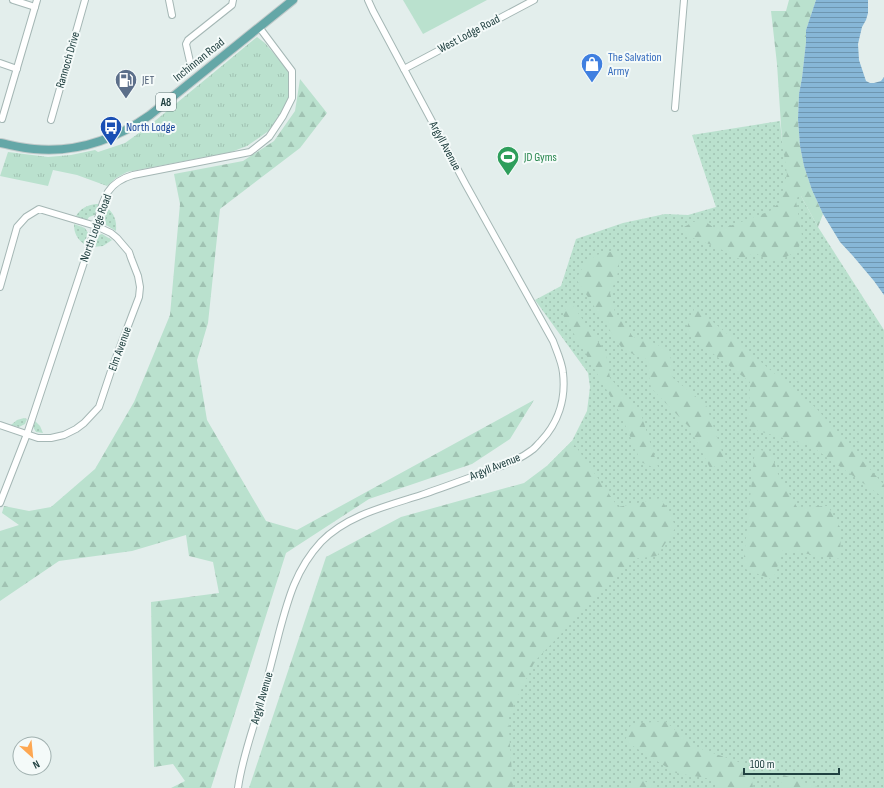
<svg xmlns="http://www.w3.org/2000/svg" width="884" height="788" viewBox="0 0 884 788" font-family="'Sofia Sans Condensed',sans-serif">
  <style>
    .grass { fill: url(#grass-dots) }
    .forest { fill: url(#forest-firs) }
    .park { fill: url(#park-tufts) }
    .garden { fill: #bae1ce }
    .water { fill: url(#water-rules) }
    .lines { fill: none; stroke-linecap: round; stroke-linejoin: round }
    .minor-casing { stroke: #a5b7b5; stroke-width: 8 }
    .major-casing { stroke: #c1caca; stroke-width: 10 }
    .minor { stroke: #fff; stroke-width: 6 }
    .major { stroke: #64a7a7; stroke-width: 8 }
    .labels { text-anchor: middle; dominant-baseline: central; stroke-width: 4; stroke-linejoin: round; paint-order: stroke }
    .shield { fill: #f4faf9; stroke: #607878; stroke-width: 1 }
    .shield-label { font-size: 11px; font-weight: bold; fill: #214141 }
    .street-label { font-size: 12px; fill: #214141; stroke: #f4faf9 }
    .shop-label { font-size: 12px; fill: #366cbe; stroke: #f4faf9; text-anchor: start }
    .service-label { font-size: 12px; fill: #4e5e75; stroke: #f4faf9; text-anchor: start }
    .transit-label { font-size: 12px; fill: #164399; stroke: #f4faf9; text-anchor: start }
    .leisure-label { font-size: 12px; fill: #27864d; stroke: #f4faf9; text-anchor: start }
  </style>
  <defs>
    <pattern id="grass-dots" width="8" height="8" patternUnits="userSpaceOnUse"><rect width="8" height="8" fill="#bae1ce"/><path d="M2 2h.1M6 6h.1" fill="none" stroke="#a0c2b2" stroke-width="1.8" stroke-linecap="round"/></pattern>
    <pattern id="forest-firs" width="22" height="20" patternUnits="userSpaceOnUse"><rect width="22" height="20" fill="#bae1ce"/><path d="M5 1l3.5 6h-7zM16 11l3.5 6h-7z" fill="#a0c2b2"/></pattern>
    <pattern id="park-tufts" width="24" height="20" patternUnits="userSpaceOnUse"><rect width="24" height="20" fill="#bae1ce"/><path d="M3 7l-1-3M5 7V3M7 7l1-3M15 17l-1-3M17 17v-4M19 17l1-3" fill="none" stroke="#a0c2b2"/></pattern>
    <pattern id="water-rules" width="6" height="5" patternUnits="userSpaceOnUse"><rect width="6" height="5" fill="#87b7d7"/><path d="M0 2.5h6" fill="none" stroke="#6e96b0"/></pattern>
  </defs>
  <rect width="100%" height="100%" fill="#e3eeec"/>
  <g class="grass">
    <polygon points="780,121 782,141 801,196 818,227 884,330 884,788 496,788 548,465 572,441 587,411 590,387 588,373 535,300 561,286 576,239 623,223 665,214 688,215 716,207 692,135"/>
    <path d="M 96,204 L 99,204 L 95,215 L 89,217 L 87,220 L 76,216 C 81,208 87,205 96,204 Z"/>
    <path d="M 106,207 C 114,213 117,220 116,231 L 106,225 L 104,220 L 102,217 Z"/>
    <path d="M 74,224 L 85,228 L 88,233 L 84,244 C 77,239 74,233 74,224 Z"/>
    <polygon points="102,234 112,240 103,246 93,247 96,236"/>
    <polygon points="24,418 27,419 25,424 19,427 11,425 17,420"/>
    <polygon points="35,421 40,426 43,433 36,432 33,427"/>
  </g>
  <g class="forest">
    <polygon points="789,0 816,0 806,30 806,42 802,78 799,94 798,119 800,146 804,166 812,190 823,214 818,227 801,196 798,196 796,201 802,236 799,247 793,253 781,260 766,259 757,254 749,255 743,259 736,258 717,247 690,237 685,231 684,227 693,222 703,220 713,227 724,228 741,222 770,211 780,202 787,174 782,141 777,64 771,11 786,11"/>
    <polygon points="300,79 327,113 300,148 220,209 208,323 197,360 207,420 266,521 297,530 534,400 510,439 472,464 369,499 286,553 211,788 171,788 185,781 173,764 154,767 151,602 219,593 213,562 189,556 186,535 132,551 59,561 0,601 0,531 19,525 2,513 4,506 29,511 51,507 95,469 134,402 170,315 180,204 174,174 243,161 274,141 295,111"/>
    <path d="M 615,251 L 620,258 L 617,277 L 610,293 L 615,312 L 633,337 C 645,339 663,344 670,356 C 672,360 672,373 673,378 L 706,405 L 726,463 L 710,468 L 690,428 L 651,388 L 646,359 L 623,350 L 576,279 L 584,265 L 596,255 Z"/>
    <polygon points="569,300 606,353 610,378 640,411 659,470 641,462 620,413 563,315"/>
    <polygon points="695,307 816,408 884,485 884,498 811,446 748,428 750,382 685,332"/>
    <polygon points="572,441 618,507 661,498 676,527 657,556 633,559 535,661 508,717 513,788 249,788 326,557 401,517 524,483 548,465"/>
    <polygon points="755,449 771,452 778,474 797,507 828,506 841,529 840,559 783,550 773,580 743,568"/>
    <polygon points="665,721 693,746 750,766 753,788 720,788 711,779 676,773 625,741 631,724"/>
    <polygon points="778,773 820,788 783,788"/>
    <polygon points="639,778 657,788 626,788"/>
  </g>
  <polygon class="park" points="257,37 265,43 285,67 290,76 290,94 284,110 270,130 247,146 231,152 127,172 116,178 107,186 77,175 53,170 48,186 0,176 8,152 48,157 71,155 95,150 98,152 125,143 150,125"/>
  <polygon class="garden" points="403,0 487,0 423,34"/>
  <polygon class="water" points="816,0 868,0 868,13 866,20 862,27 858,44 859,60 866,81 870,83 874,83 881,81 884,77 884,295 874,281 853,256 840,242 823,214 812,190 804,166 800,146 798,119 799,94 802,78 806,42 806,30"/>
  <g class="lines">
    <g class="minor-casing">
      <g id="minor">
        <polyline points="13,0 35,7"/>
        <polyline points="169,0 172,15"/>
        <polyline points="0,63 17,69"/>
        <polyline points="191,66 186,44 188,40 232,5 233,0"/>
        <polyline points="404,69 534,0"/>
        <polyline points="675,108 684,0"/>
        <polyline points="2,119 37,0"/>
        <polyline points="51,120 85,0"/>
        <polyline points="0,287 17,227 26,217 39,209 96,226 111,233 117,238 129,252 131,258 138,276 140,287 139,297 112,368 99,407 84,423 76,429 64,435 51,438 38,438 0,425"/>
        <path d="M 0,503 L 27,434 L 96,226 C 103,201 105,183 133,175 L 250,152 L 269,137 L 283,116 L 292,98 L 292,71 L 259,27"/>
        <path d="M 238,788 C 242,759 252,732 260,705 C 267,681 273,657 279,633 C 288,599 296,569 321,542 C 347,515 387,506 421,495 C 442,488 463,480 485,472 C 501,466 518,461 532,450 C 535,448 538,444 541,441 C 558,423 566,399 563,373 C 562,362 557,352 553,341 L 466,185 L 373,11 L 368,0"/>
      </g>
    </g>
    <g class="major-casing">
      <path id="major" d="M 0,143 C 11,145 22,148 34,149 C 76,153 116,139 150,115 L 293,0"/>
    </g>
    <use href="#minor" class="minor"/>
    <use href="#major" class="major"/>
  </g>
  <defs>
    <g id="shop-pin" transform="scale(1.15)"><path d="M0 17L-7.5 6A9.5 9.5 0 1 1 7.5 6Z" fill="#3f7fe0" stroke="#f4faf9"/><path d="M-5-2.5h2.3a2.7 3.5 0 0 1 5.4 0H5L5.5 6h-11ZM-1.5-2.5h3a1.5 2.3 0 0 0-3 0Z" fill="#fff"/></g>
    <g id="fuel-pin" transform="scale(1.15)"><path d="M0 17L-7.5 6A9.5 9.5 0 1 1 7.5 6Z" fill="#5c6f8a" stroke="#f4faf9"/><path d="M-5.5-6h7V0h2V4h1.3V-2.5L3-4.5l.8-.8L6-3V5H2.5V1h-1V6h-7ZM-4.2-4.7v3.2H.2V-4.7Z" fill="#fff"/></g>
    <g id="bus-pin" transform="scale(1.15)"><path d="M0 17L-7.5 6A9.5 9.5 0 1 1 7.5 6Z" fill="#1a4fb4" stroke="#f4faf9"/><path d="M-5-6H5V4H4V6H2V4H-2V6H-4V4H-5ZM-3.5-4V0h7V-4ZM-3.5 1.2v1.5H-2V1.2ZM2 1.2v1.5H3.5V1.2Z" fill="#fff"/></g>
    <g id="stadium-pin" transform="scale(1.15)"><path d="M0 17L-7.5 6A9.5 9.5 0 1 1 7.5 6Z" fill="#2e9e5b" stroke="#f4faf9"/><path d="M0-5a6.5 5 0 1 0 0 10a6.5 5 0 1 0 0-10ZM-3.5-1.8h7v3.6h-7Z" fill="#fff"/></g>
  </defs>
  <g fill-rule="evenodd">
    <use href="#shop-pin" x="592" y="64"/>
    <use href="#fuel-pin" x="126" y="80"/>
    <use href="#bus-pin" x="111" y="127"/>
    <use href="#stadium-pin" x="508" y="157"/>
  </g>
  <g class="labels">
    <rect class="shield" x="156" y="93" width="20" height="18" rx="3"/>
    <g class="shield-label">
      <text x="166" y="102">A8</text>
    </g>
    <g class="street-label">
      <text transform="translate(469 34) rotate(-28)">West Lodge Road</text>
      <text transform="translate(68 60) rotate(-74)">Rannoch Drive</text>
      <text transform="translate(199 60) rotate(-39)">Inchinnan Road</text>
      <text transform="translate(445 146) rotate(62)">Argyll Avenue</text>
      <text transform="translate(96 228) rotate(-70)">North Lodge Road</text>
      <text transform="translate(120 349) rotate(-70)">Elm Avenue</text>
      <text transform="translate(495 467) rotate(-22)">Argyll Avenue</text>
      <text transform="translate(262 698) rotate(-74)">Argyll Avenue</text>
    </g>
    <g class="shop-label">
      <text x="608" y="57">The Salvation<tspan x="608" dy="14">Army</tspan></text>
    </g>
    <g class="service-label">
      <text x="142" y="80">JET</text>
    </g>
    <g class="transit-label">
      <text x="126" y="127">North Lodge</text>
    </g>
    <g class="leisure-label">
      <text x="524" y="157">JD Gyms</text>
    </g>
  </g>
  <g transform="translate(32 756) rotate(153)"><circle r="19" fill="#f4faf9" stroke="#a0b0af"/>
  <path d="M0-3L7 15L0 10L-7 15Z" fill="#fda752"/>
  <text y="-6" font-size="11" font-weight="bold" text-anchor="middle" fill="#214141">N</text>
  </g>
  <path d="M744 768v6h95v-6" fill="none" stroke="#214141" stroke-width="2"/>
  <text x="750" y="768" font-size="12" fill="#214141" stroke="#f4faf9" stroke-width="3" paint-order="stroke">100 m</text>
</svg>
